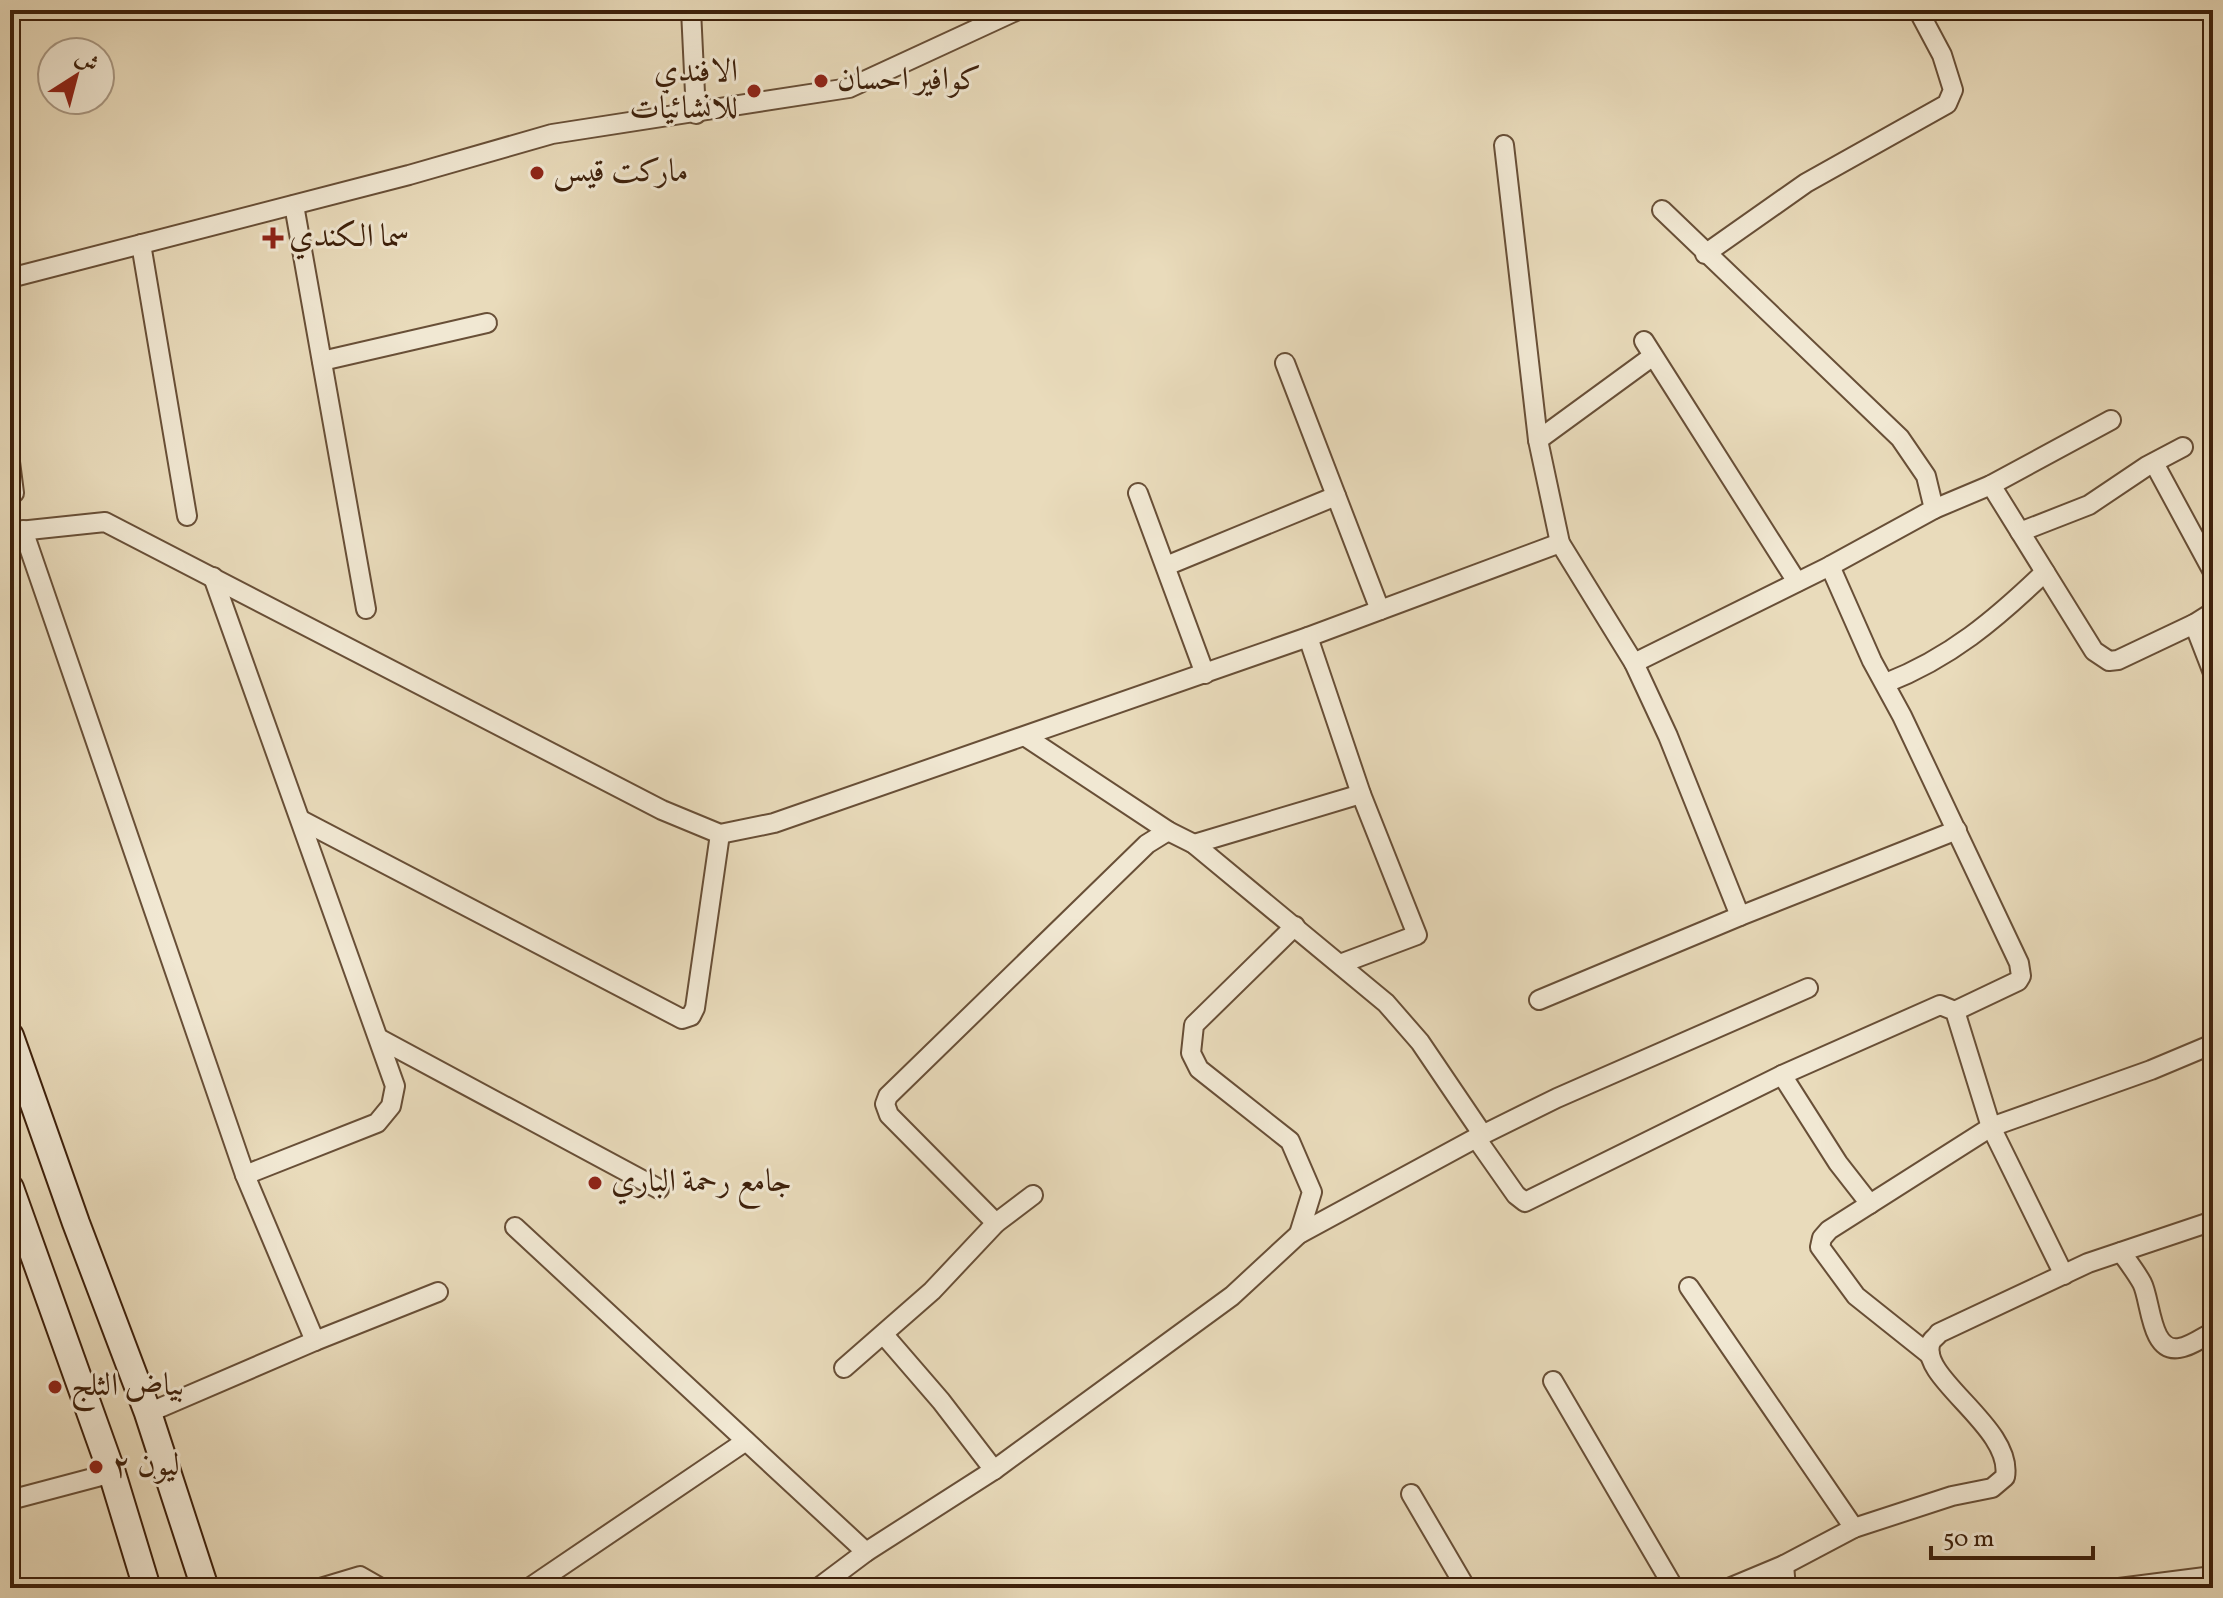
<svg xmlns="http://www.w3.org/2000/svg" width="2223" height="1598" viewBox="0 0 2223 1598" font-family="Vollkorn,Amiri,serif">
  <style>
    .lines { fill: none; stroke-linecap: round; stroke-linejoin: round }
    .street-casing { stroke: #684f37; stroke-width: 22 }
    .secondary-casing { stroke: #3d200b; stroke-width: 30 }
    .street { stroke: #f1e8d3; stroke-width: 18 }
    .secondary { stroke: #f1e8d3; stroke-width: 26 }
    .poi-dot { fill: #8f2418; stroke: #f1e8d3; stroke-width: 3 }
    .labels { text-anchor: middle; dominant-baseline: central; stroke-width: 6; stroke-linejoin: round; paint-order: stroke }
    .poi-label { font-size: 32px; fill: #3d200b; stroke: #f1e8d3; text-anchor: start }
  </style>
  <rect width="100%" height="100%" fill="#e9dbbb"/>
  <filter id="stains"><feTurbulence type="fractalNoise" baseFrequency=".0025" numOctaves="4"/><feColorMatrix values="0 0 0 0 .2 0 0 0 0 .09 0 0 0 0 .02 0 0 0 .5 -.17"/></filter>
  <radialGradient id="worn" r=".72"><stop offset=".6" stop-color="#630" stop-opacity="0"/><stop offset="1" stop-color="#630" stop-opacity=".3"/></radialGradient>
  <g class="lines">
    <g class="street-casing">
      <g id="street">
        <polyline points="691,10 696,114"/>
        <polyline points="1504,145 1538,440 1560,543 1634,663 1830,566 1934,509 1926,476 1900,438 1662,210"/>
        <polyline points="294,205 366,609"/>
        <polyline points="141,244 187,516"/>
        <polyline points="1705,254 1806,183 1947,104 1953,90 1942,55 1918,10"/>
        <polyline points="10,278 409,175 552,134 849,88 1018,10"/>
        <polyline points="1644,341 1797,582"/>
        <polyline points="322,361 487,323"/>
        <polyline points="1285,363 1380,610"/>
        <polyline points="1538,440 1653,356"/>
        <polyline points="10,462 14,493"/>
        <polyline points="2154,463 2213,572"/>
        <polyline points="1991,485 2094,651 2109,661 2118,660 2194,624 2213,612"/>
        <polyline points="1138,493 1205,674"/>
        <polyline points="1934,509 1991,485 2111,420"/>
        <polyline points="23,530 245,1175 315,1341"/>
        <polyline points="10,532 105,522 662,810 720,834 774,823 1308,637 1560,543"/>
        <polyline points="2020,532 2089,505 2147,466 2183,447"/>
        <polyline points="1166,566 1336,496"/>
        <polyline points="1830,566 1872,661 1902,716 2019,963 2021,976 2018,981 1955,1011"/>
        <polyline points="213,577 395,1086 391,1106 377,1123 245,1175"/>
        <polyline points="2194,624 2213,673"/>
        <polyline points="1308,637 1361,794 1417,935 1340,964"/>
        <path d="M 1886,683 C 1950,658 1995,620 2045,572"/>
        <polyline points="1026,737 1168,831 1194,844 1386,1003 1420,1042 1483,1135"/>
        <polyline points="301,820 682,1019 691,1016 695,1008 720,834"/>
        <polyline points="1194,844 1361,794"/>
        <polyline points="1740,916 1957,830"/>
        <polyline points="1295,926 1194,1025 1191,1053 1199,1069 1290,1141 1312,1192 1299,1234"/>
        <polyline points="1539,1000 1740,916 1668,736 1634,663"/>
        <polyline points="380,1039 659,1189"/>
        <polyline points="1782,1075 1838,1163 1870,1204"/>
        <polyline points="1476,1138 1516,1195 1525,1202 1782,1075 1940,1005 1955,1011 1991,1127 2064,1275"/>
        <polyline points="996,1223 889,1115 885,1104 888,1096 1147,844 1168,831"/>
        <polyline points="515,1227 866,1552"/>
        <path d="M 2121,1252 C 2128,1262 2136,1272 2142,1283 C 2151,1300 2150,1353 2179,1348 C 2190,1347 2203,1337 2213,1332"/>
        <polyline points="1689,1287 1854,1528"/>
        <polyline points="884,1335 941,1401 994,1470"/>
        <polyline points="1930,1355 1856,1296 1820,1247 1822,1238 1829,1230 1991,1127 2151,1070 2213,1044"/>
        <polyline points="844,1368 932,1291 996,1223 1033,1195"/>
        <polyline points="1553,1381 1674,1588"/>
        <polyline points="148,1413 315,1341 438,1292"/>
        <polyline points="1411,1494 1466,1588"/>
        <polyline points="10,1500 112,1473"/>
        <polyline points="1784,1565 1786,1588"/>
        <polyline points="320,1588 360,1576 381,1588"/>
        <polyline points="529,1588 746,1441"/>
        <polyline points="818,1588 866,1552 994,1470 1232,1296 1299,1234 1476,1138 1557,1098 1808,988"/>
        <path d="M 1729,1588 L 1784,1565 L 1854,1528 L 1952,1496 L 1992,1488 L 2005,1477 C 2014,1427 1916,1377 1931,1342 C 1931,1341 1939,1334 1939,1333 L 2088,1263 L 2213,1221"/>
        <polyline points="2119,1588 2213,1576"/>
      </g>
    </g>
    <g class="secondary-casing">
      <g id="secondary">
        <polyline points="10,1036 76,1223 148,1413 205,1588"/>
        <polyline points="10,1188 112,1473 147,1588"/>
      </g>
    </g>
    <use href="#street" class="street"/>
    <use href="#secondary" class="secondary"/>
  </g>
  <g class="poi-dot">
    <circle cx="821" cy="81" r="8"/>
    <circle cx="754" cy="91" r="8"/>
    <circle cx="537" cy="173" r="8"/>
    <path d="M269 226h8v8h8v8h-8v8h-8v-8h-8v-8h8z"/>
    <circle cx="595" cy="1183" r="8"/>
    <circle cx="55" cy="1387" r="8"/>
    <circle cx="96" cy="1467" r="8"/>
  </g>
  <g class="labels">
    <g class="poi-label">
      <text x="738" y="73" text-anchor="end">الافندي<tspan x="738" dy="37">للانشائيات</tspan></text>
      <text x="837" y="81">كوافير احسان</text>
      <text x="553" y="173">ماركت قيس</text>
      <text x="289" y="238">سما الكندي</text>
      <text x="611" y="1183">جامع رحمة الباري</text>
      <text x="71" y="1387">بياض الثلج</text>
      <text x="112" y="1467">ليون ٢</text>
    </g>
  </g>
  <rect width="2223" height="1598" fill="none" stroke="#e9dbbb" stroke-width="40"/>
  <rect x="12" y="12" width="2199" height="1574" fill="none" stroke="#3d200b" stroke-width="4"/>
  <rect x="20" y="20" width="2183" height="1558" fill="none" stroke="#3d200b" stroke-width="2"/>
  <g transform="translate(76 76) rotate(36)"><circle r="38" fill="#f1e8d3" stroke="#a99883" stroke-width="2"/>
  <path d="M0-6L14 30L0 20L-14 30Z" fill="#8f2418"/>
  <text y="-12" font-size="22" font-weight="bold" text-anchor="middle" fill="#3d200b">ش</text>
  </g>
  <path d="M1931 1546v12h162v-12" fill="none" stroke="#3d200b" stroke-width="4"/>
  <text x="1943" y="1546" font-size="24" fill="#3d200b" stroke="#f1e8d3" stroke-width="6" paint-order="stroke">50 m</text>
  <rect width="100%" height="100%" filter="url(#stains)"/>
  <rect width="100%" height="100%" fill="url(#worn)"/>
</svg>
